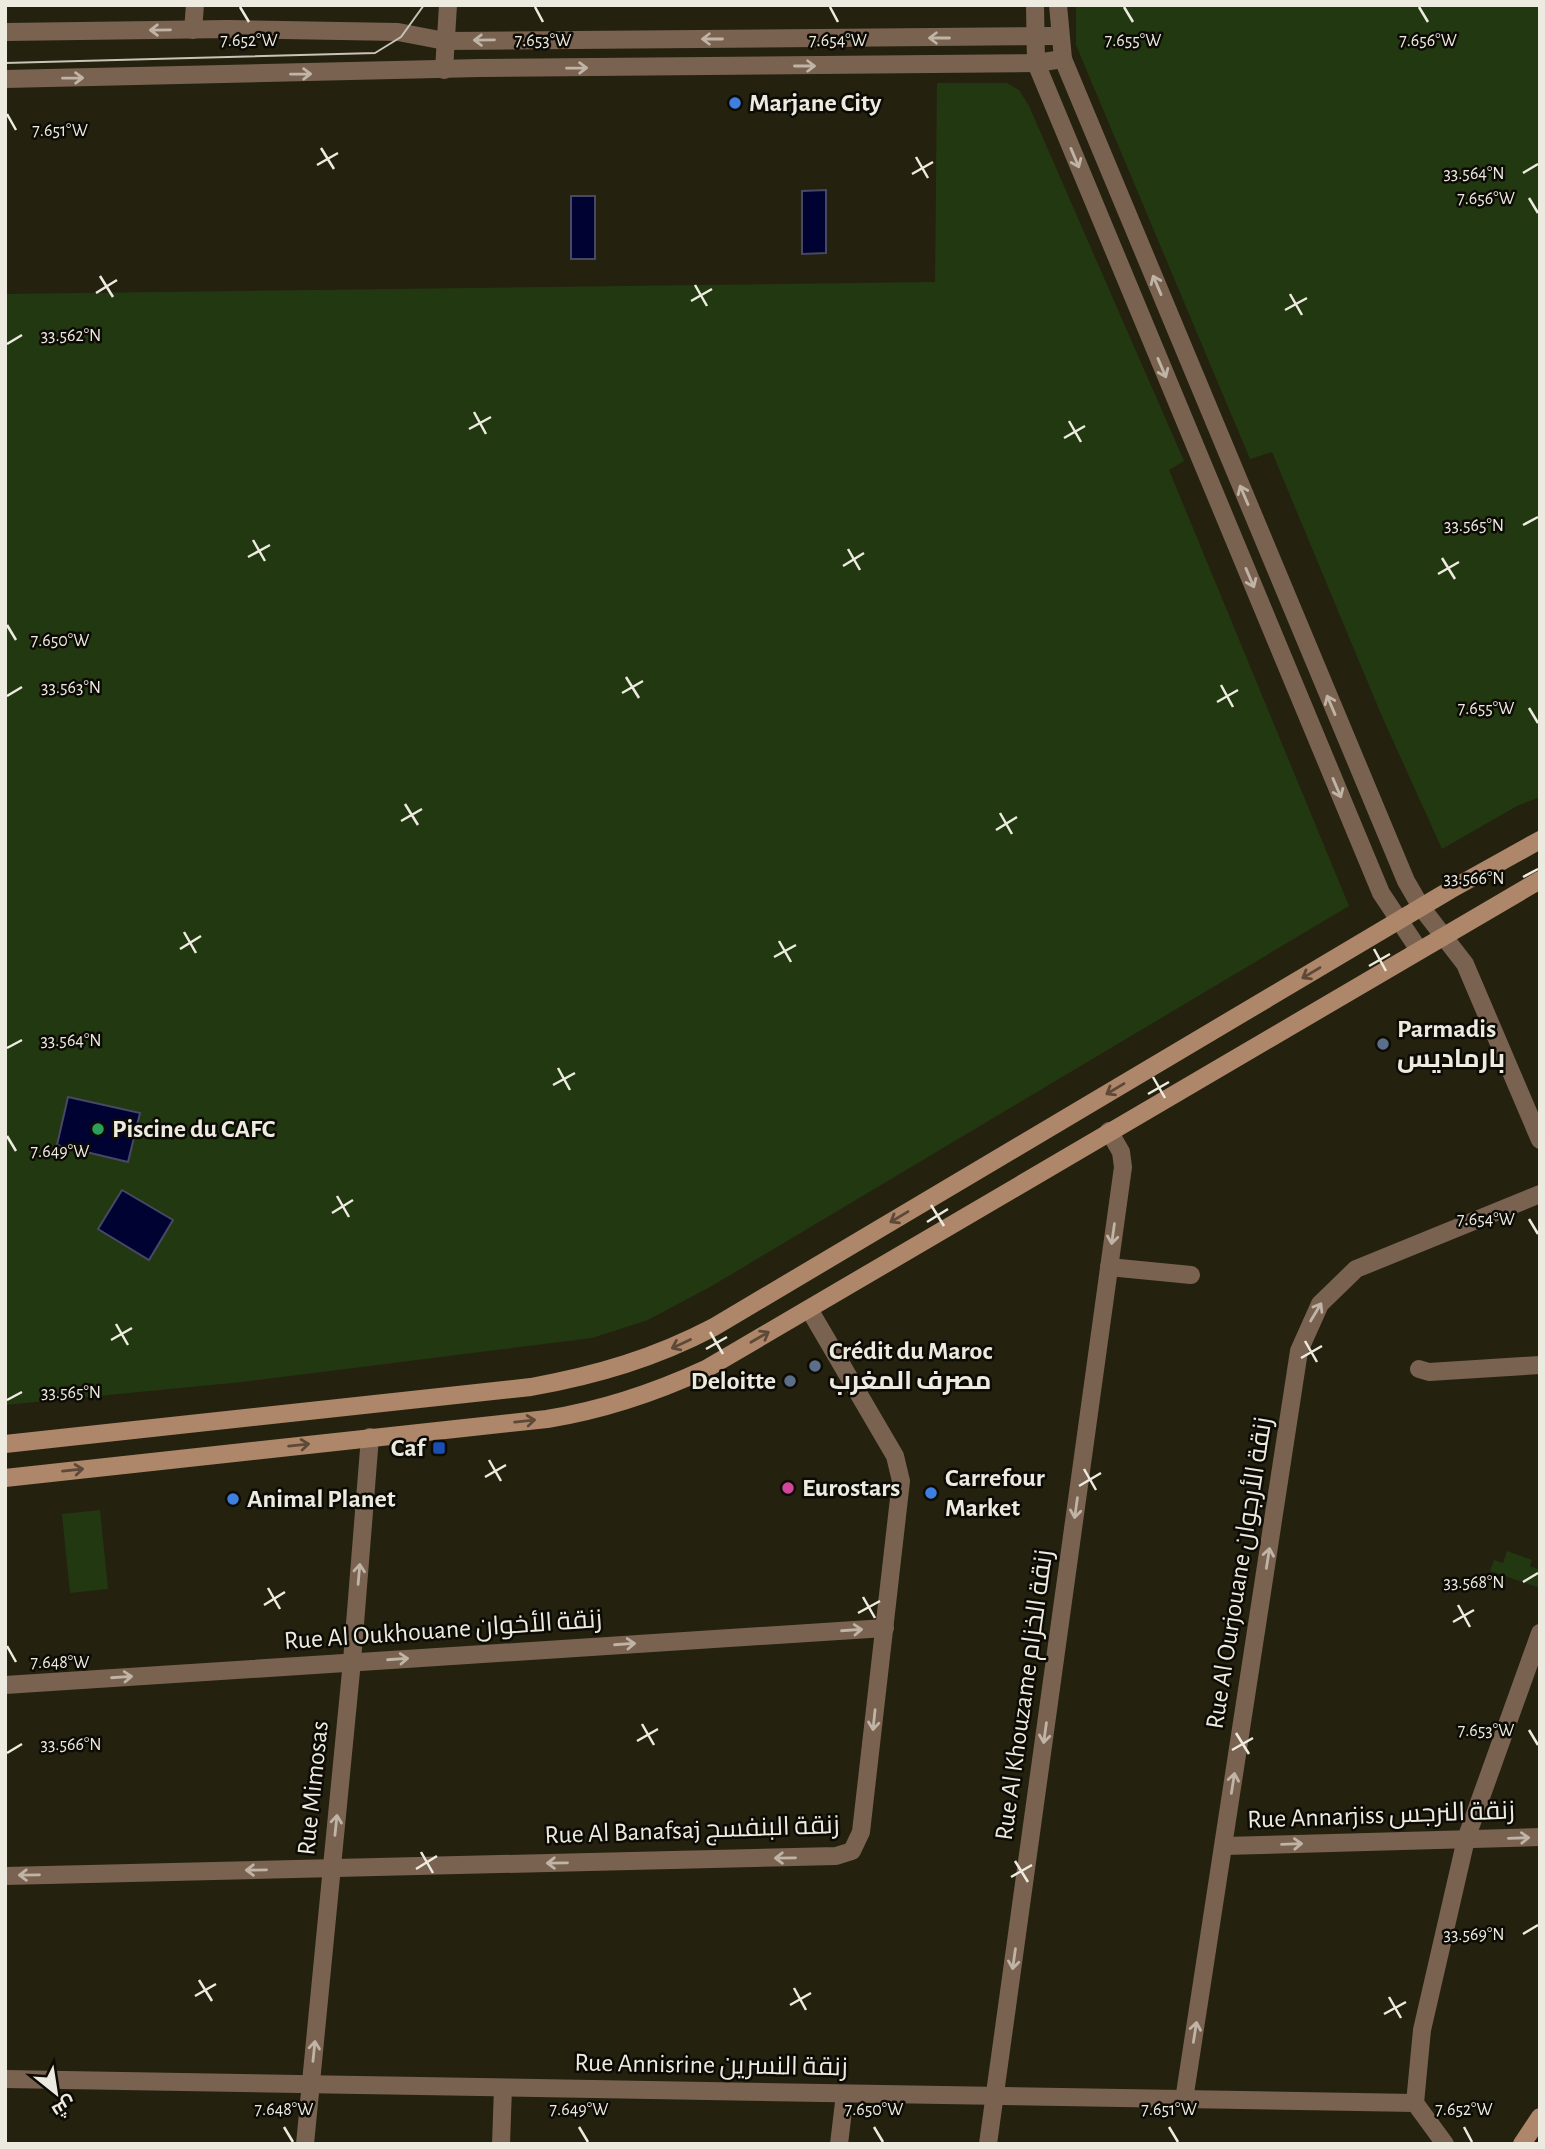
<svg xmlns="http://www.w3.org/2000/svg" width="1545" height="2149" viewBox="0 0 1545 2149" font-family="'Alegreya Sans',Cairo,sans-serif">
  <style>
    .green { fill: #223811 }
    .water { fill: #000231; stroke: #474865; stroke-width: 2 }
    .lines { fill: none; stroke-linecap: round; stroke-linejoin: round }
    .street { stroke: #7a6250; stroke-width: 18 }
    .secondary { stroke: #ae876a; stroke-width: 18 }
    .tram { stroke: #c7c5b8; stroke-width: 2 }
    .oneway { stroke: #bfb4a6 }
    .oneway2 { stroke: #5e4938 }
    .ticks { fill: none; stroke: #edebdf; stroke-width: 2.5 }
    .shop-dot { fill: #3f7fe0; stroke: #0d0b05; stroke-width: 2.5 }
    .service-dot { fill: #5c6f8a; stroke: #0d0b05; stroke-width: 2.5 }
    .leisure-dot { fill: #2e9e5b; stroke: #0d0b05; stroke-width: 2.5 }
    .transit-dot { fill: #1a4fb4; stroke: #0d0b05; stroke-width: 2.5 }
    .hotel-dot { fill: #d1479c; stroke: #0d0b05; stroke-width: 2.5 }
    .labels { text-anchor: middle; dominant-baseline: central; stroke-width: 5; stroke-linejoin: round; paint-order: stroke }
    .poi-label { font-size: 26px; font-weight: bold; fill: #edebdf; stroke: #0d0b05; text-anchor: start }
    .street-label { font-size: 26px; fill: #edebdf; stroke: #0d0b05 }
    .ticks-label { font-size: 18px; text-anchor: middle; fill: #edebdf; stroke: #0d0b05; stroke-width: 5; stroke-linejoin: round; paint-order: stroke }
  </style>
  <rect width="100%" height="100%" fill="#25210f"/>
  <g class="green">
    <polygon points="1076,5 1540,5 1540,797 1517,806 1442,849 1381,714 1272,452 1250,459 1076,45"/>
    <polygon points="937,83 1007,83 1019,90 1029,106 1184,461 1169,470 1349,906 710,1287 648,1320 592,1338 242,1382 5,1405 5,294 935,282"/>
    <polygon points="100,1510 108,1589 70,1593 62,1514"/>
    <polygon points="1507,1551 1532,1560 1530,1566 1540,1570 1540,1588 1490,1571 1494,1560 1503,1563"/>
  </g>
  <g class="water">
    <polygon points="826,190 826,253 802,254 802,191"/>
    <rect x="571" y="196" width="24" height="63"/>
    <polygon points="68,1097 140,1113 128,1162 57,1145"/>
    <polygon points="122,1190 173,1220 149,1260 98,1229"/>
  </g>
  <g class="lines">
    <g class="street">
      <polyline points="1035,5 1036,63 1381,893 1419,950"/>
      <polyline points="1058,5 1063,59 1406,881 1421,907 1465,964 1540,1140"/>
      <polyline points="193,30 195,5"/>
      <polyline points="5,32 229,29 398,32 445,41 1058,36"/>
      <polyline points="444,70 448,5"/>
      <polyline points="5,79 480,68 1036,63 1063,59"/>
      <polyline points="1109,1267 1191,1275"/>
      <polyline points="1419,1369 1429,1372 1540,1365"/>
      <polyline points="5,1685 885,1628"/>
      <polyline points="1224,1846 1540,1837"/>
      <polyline points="5,1876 836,1856 852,1851 861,1832 901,1481 895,1456 809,1309"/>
      <polyline points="5,2079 1415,2103"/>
      <polyline points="1184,2100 1299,1351 1320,1304 1356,1269 1540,1194"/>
      <polyline points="305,2144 352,1661 370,1437"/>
      <polyline points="501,2144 503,2088"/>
      <polyline points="839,2144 845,2094"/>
      <polyline points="988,2144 1123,1167 1121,1152 1109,1131"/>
      <polyline points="1445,2144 1415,2103 1422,2030 1466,1839 1540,1633"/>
    </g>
    <g class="secondary">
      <path d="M 5,1444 L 531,1387 C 597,1375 655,1358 714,1327 L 1450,890 L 1540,840"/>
      <path d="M 5,1478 L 547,1419 C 603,1410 654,1393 706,1369 L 1540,880"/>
      <polyline points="1522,2144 1540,2117"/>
    </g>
    <polyline class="tram" points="5,63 375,53 401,37 424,5"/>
  </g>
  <defs><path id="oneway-shaft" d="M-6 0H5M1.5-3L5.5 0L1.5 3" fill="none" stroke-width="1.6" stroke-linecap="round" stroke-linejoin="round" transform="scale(1.75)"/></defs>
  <g class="oneway">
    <use href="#oneway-shaft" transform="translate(160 30) rotate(179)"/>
    <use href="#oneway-shaft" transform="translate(939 38) rotate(180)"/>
    <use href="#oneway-shaft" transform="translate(712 39) rotate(180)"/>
    <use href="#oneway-shaft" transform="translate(484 40) rotate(179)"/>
    <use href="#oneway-shaft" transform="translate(805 66)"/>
    <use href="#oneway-shaft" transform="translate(577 68) rotate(-1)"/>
    <use href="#oneway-shaft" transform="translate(301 74) rotate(-1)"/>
    <use href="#oneway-shaft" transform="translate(73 78) rotate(-1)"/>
    <use href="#oneway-shaft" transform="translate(1075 158) rotate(67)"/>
    <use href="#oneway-shaft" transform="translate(1157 285) rotate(-113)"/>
    <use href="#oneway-shaft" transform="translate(1162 368) rotate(67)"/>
    <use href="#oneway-shaft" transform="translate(1244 495) rotate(-113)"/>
    <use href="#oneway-shaft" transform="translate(1250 578) rotate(67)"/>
    <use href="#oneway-shaft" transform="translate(1331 705) rotate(-113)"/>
    <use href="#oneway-shaft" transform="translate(1337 788) rotate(67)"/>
    <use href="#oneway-shaft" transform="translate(1113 1234) rotate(98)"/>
    <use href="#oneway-shaft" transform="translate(1316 1312) rotate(-59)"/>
    <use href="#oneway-shaft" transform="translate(1076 1508) rotate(98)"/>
    <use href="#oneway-shaft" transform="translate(1268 1558) rotate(-81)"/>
    <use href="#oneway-shaft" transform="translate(359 1574) rotate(-85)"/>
    <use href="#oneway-shaft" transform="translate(852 1630) rotate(-4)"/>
    <use href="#oneway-shaft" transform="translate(625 1644) rotate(-4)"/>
    <use href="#oneway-shaft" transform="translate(398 1659) rotate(-4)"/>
    <use href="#oneway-shaft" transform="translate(122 1677) rotate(-4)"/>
    <use href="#oneway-shaft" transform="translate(874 1720) rotate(96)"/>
    <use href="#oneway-shaft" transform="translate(1045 1733) rotate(98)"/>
    <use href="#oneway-shaft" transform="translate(1233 1783) rotate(-81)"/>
    <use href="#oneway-shaft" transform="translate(336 1825) rotate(-84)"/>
    <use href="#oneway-shaft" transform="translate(1519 1838) rotate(-2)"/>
    <use href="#oneway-shaft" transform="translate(1292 1844) rotate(-2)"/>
    <use href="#oneway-shaft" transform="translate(785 1858) rotate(179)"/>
    <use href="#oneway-shaft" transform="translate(557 1863) rotate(179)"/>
    <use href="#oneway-shaft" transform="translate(256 1870) rotate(179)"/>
    <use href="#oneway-shaft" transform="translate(29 1875) rotate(179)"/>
    <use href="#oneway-shaft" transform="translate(1014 1959) rotate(98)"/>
    <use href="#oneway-shaft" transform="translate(1195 2032) rotate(-81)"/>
    <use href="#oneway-shaft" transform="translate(314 2051) rotate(-84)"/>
  </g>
  <g class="oneway2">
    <use href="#oneway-shaft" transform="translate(1311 973) rotate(149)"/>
    <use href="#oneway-shaft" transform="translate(1115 1089) rotate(149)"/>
    <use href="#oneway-shaft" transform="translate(899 1217) rotate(149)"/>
    <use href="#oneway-shaft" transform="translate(760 1337) rotate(-30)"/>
    <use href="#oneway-shaft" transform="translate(681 1344) rotate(155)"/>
    <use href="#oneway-shaft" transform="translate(525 1421) rotate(-6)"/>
    <use href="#oneway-shaft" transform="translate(299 1445) rotate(-6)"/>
    <use href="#oneway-shaft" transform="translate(73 1470) rotate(-6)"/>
  </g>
  <path class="ticks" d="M 240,7 L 249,22M 535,7 L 543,22M 830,7 L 838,22M 1124,7 L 1133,22M 1419,7 L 1428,22M 7,114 L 16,130M 321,148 L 334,169M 916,157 L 928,178M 317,165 L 338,153M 1523,173 L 1538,164M 912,174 L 933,162M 1529,198 L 1538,213M 100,276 L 113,297M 695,285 L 707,306M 96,293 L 117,280M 1290,294 L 1302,315M 691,301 L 712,289M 1285,310 L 1307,298M 7,344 L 22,335M 474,412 L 486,434M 1069,421 L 1081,442M 469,429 L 491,417M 1064,438 L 1085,426M 1523,525 L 1538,517M 253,540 L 265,561M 848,549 L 860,570M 248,557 L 270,545M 1442,558 L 1455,579M 843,566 L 864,553M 1438,574 L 1459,562M 7,625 L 16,640M 626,677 L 639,698M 1221,685 L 1233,707M 622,693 L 643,681M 7,696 L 22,687M 1217,702 L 1238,690M 1529,708 L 1538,723M 405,804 L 418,825M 1000,813 L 1012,834M 401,821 L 422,809M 996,830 L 1017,817M 1523,877 L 1538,869M 184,932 L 196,953M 779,941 L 791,962M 180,949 L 201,936M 1374,949 L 1386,971M 774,957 L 796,945M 1369,966 L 1390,954M 7,1048 L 22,1040M 558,1068 L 570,1090M 1153,1077 L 1165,1098M 553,1085 L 575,1073M 1148,1094 L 1169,1082M 7,1136 L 16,1151M 337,1196 L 349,1217M 931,1205 L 944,1226M 332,1213 L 353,1200M 1529,1219 L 1538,1234M 927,1222 L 948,1209M 116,1324 L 128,1345M 710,1332 L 723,1354M 111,1340 L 132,1328M 1305,1341 L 1317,1362M 706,1349 L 727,1337M 1301,1358 L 1322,1346M 7,1400 L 22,1392M 489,1460 L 501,1481M 1084,1469 L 1096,1490M 485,1477 L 506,1465M 1079,1486 L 1101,1473M 1523,1582 L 1538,1573M 268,1588 L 280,1609M 863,1597 L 875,1618M 264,1605 L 285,1592M 1458,1605 L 1470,1627M 858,1613 L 880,1601M 1453,1622 L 1474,1610M 7,1646 L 16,1662M 642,1724 L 654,1745M 1529,1730 L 1538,1745M 1236,1733 L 1249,1754M 637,1741 L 658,1729M 1232,1750 L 1253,1738M 7,1753 L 22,1744M 421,1852 L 433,1873M 1015,1861 L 1028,1882M 416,1869 L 437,1856M 1011,1877 L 1032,1865M 1523,1934 L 1538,1925M 199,1980 L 212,2001M 794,1988 L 806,2010M 195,1996 L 216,1984M 1389,1997 L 1401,2018M 790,2005 L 811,1993M 1384,2014 L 1406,2002M 284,2127 L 293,2142M 579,2127 L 588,2142M 874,2127 L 883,2142M 1169,2127 L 1178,2142M 1464,2127 L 1472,2142"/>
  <g class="shop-dot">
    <circle cx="735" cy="103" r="7"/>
    <circle cx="931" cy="1493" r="7"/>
    <circle cx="233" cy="1499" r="7"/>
  </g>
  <g class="service-dot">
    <circle cx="1383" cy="1044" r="7"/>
    <circle cx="815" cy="1366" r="7"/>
    <circle cx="790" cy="1381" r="7"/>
  </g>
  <circle class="leisure-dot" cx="98" cy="1129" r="7"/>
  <rect class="transit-dot" x="432" y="1441" width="14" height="14" rx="3.5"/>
  <circle class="hotel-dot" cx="788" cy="1488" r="7"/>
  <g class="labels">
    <g class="poi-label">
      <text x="749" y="103">Marjane City</text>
      <text x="1397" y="1029">Parmadis<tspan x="1397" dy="30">بارماديس</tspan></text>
      <text x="112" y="1129">Piscine du CAFC</text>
      <text x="829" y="1351">Crédit du Maroc<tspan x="829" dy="30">مصرف المغرب</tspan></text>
      <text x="776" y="1381" text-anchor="end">Deloitte</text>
      <text x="425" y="1448" text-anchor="end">Caf</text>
      <text x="945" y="1478">Carrefour<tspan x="945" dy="30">Market</tspan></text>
      <text x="802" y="1488">Eurostars</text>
      <text x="247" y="1499">Animal Planet</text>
    </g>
    <g class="street-label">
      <text transform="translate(1239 1573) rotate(-81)">Rue Al Ourjouane زنقة الأرجوان</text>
      <text transform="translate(443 1630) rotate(-4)">Rue Al Oukhouane زنقة الأخوان</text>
      <text transform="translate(1024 1695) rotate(-82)">Rue Al Khouzame زنقة الخزام</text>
      <text transform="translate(313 1788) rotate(-84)">Rue Mimosas</text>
      <text transform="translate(1381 1815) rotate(-2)">Rue Annarjiss زنقة النرجس</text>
      <text transform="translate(692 1830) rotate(-2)">Rue Al Banafsaj زنقة البنفسج</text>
      <text transform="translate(711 2065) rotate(1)">Rue Annisrine زنقة النسرين</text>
    </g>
  </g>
  <g class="ticks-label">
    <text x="249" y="46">7.652°W</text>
    <text x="543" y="46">7.653°W</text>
    <text x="838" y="46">7.654°W</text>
    <text x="1133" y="46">7.655°W</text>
    <text x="1428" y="46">7.656°W</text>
    <text x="60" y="136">7.651°W</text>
    <text x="1474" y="179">33.564°N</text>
    <text x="1486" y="204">7.656°W</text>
    <text x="71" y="341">33.562°N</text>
    <text x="1474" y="531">33.565°N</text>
    <text x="60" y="646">7.650°W</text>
    <text x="71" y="693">33.563°N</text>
    <text x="1486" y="714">7.655°W</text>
    <text x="1474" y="884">33.566°N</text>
    <text x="71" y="1046">33.564°N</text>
    <text x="60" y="1157">7.649°W</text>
    <text x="1486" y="1225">7.654°W</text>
    <text x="71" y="1398">33.565°N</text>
    <text x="1474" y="1588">33.568°N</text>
    <text x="60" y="1668">7.648°W</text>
    <text x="1486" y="1736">7.653°W</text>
    <text x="71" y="1750">33.566°N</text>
    <text x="1474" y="1940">33.569°N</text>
    <text x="284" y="2115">7.648°W</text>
    <text x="579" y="2115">7.649°W</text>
    <text x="874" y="2115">7.650°W</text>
    <text x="1169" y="2115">7.651°W</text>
    <text x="1464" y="2115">7.652°W</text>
  </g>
  <rect width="1545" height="2149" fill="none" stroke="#edebdf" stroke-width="14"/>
  <g transform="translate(56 2093) rotate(150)" stroke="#0d0b05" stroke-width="5" paint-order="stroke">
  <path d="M0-5L12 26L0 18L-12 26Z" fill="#edebdf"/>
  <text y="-10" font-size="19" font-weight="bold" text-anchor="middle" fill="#edebdf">ش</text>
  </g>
</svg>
